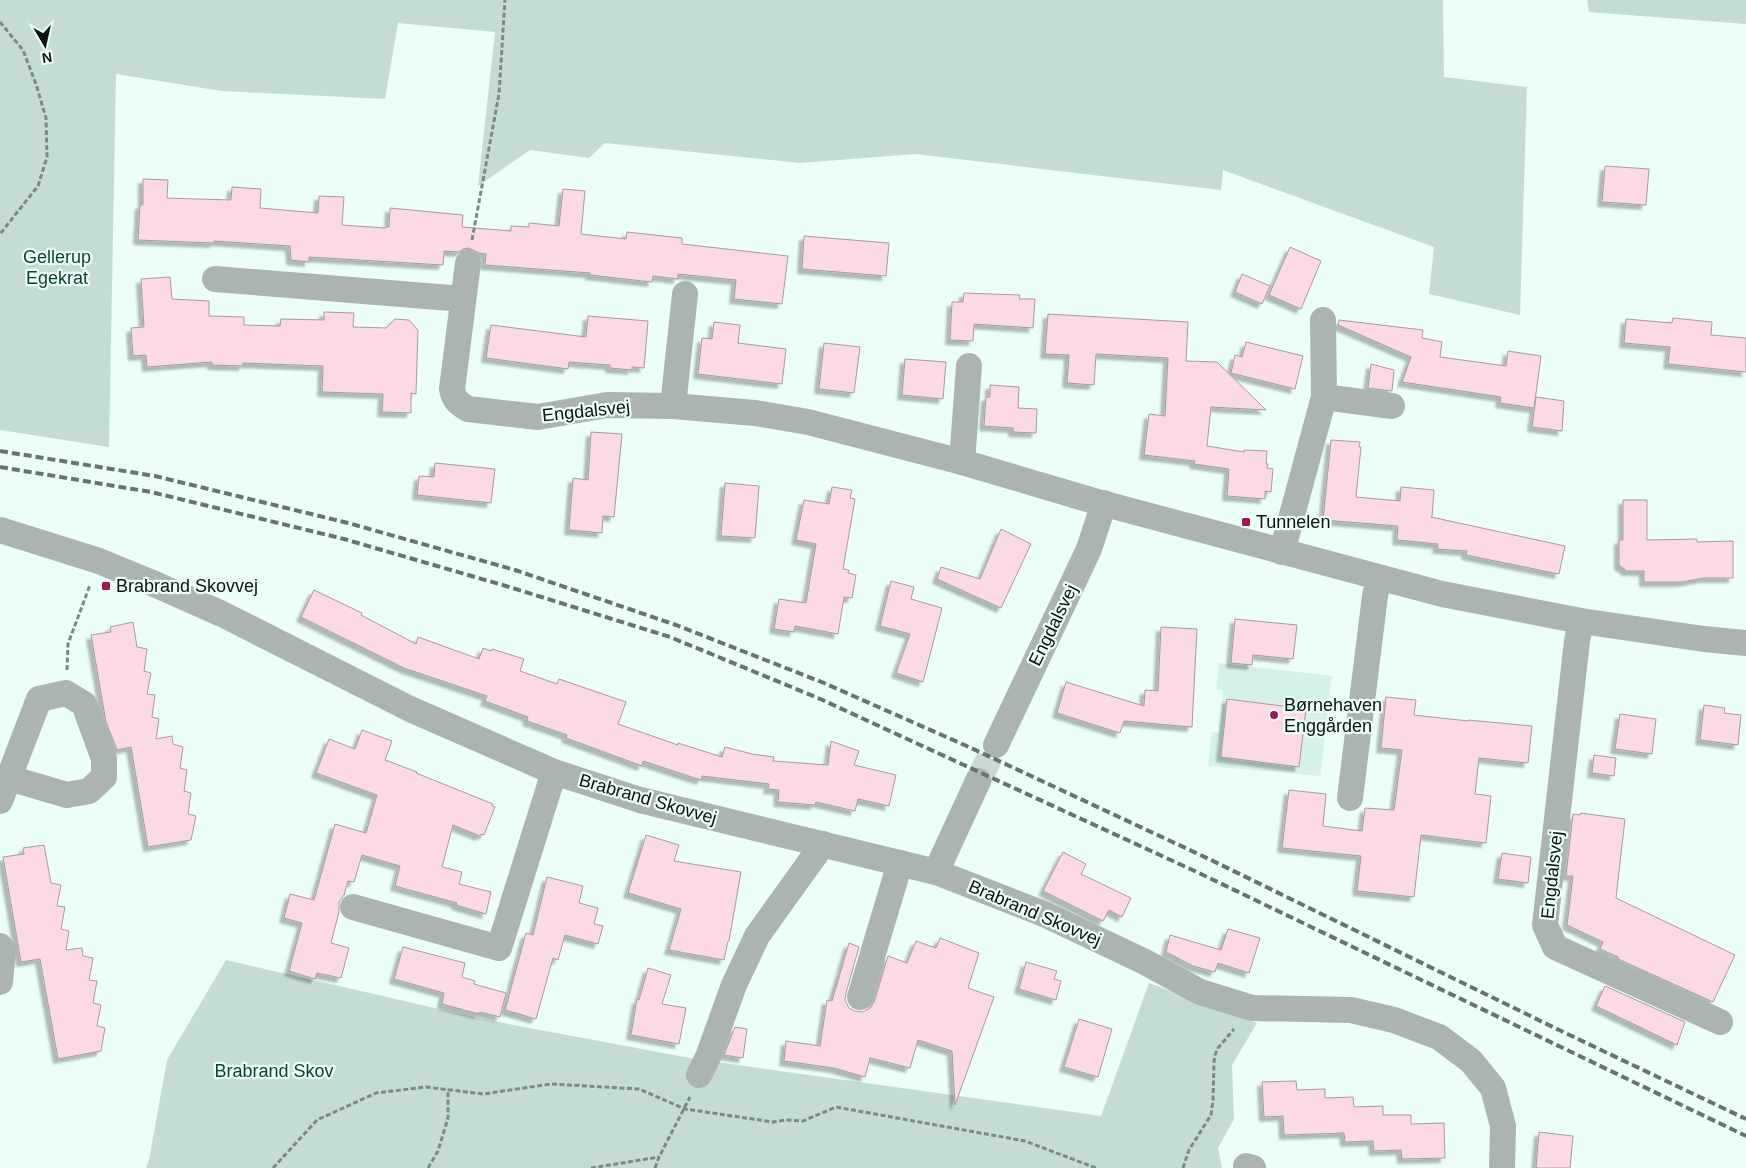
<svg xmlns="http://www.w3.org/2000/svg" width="1746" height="1168" viewBox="0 0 1746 1168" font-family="Arial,sans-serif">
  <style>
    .built { fill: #d6f1ea }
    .green { fill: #c5dcd5 }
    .building { fill: #fcdae3; stroke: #aa999d; filter: url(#shadow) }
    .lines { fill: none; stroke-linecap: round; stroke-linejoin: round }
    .minor-tunnel { stroke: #c9dad5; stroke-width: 26; stroke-dasharray: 26 13; stroke-linecap: butt }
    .path { stroke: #7d8985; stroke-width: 3; stroke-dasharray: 5 2.5; stroke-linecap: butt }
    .minor { stroke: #acb4b1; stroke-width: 26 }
    .rail { stroke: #687370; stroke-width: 4; stroke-dasharray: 8 4; stroke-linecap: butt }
    .poi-dot { fill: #a31459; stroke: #ebfef8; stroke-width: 2 }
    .labels { text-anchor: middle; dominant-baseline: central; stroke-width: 4.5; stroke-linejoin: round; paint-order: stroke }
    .park-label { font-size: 18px; fill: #0a3f35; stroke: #ebfef8 }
    .street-label { font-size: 18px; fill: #0b110f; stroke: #ebfef8 }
    .poi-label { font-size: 18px; fill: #0b110f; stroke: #ebfef8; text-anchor: start }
  </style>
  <defs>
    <filter id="shadow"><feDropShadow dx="-4.5" dy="4.5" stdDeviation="1" flood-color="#0004"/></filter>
  </defs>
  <rect width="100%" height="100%" fill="#ebfef8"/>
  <polygon class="built" points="1219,663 1332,676 1320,776 1208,766 1212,732 1219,732 1223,699 1223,690 1216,689"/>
  <g class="green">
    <polygon points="0,0 1443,0 1444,77 1527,87 1520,315 1429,294 1434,247 1223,170 1221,190 915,154 800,163 605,143 589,158 530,150 478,186 495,32 398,23 385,99 222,91 116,74 109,447 0,430"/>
    <polygon points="1587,0 1746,0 1746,24 1589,12"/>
    <polygon points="226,960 487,1020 695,1059 1101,1116 1149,983 1257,1023 1232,1065 1234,1119 1218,1148 1222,1168 146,1168 149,1160 167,1060"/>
  </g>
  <g class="building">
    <polygon points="1605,166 1649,169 1646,205 1602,202"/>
    <polygon points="143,179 168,180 167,198 231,200 232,187 261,189 260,208 318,213 319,196 344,197 342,225 385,228 385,227 389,227 390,208 463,215 462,227 511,231 511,226 529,227 529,223 559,226 563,189 585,191 581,234 626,239 627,232 682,238 682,244 788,256 782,304 734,299 736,280 678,274 678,279 653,276 652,282 590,275 590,273 485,265 486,254 479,253 469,248 463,249 459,252 444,251 443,265 309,257 309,262 291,260 290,246 214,241 214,243 138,240 140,205 143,205"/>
    <polygon points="804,236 889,243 886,276 802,269"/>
    <polygon points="1290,247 1321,261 1301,309 1269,295"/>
    <polygon points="1242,274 1270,286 1262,304 1235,292"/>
    <polygon points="170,277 172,299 209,301 209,316 244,317 244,325 280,326 281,319 324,320 324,312 354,313 353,327 386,328 395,319 409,320 418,330 416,394 411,393 411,413 382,412 383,394 322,392 323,366 243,363 243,366 212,365 212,362 147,367 146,355 133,356 131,328 144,327 141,279"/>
    <polygon points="964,293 1020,295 1019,299 1035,299 1033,328 974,324 973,341 950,340 952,302 963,302"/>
    <polygon points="1048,314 1188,322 1186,361 1217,362 1266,410 1211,407 1207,446 1244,452 1244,450 1267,451 1266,464 1268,464 1267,468 1273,469 1271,492 1265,491 1265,499 1227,496 1229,469 1194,464 1195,461 1144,455 1149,414 1165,416 1168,358 1096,354 1094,385 1067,383 1069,355 1045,354"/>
    <polygon points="588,316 648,321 644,368 632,367 632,370 610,368 610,365 569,362 568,369 486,358 491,325 586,337"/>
    <polygon points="1673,318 1712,322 1711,335 1746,338 1746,372 1668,364 1670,347 1624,343 1626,319 1672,323"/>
    <polygon points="1339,320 1423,330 1422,338 1442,342 1440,357 1506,366 1508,351 1541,356 1534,408 1500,403 1501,397 1402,382 1411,357 1338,325"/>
    <polygon points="714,322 740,325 738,343 786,349 782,384 698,374 702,338 712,339"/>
    <polygon points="1246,342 1303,356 1295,389 1231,373 1235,355 1242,357"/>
    <polygon points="824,343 860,347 854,393 819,389"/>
    <polygon points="905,359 946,362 943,399 902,395"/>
    <polygon points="1371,364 1394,370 1392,391 1368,388"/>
    <polygon points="990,385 1019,387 1018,408 1037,409 1036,433 1013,432 1013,428 984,426 986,397 990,397"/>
    <polygon points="1536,397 1564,401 1562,431 1532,427"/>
    <polygon points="591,432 622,434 614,517 603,516 602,533 569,530 573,478 588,480"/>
    <polygon points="1331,440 1360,442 1359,447 1361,447 1356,497 1400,501 1401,487 1434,490 1432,517 1431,517 1565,546 1559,574 1466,555 1467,551 1437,549 1438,544 1397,540 1398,526 1323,520"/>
    <polygon points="435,463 495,469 491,503 417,495 419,476 434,477"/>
    <polygon points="725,483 759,486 755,538 721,536"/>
    <polygon points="832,487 852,490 850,498 855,499 843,569 849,570 848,573 856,575 852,598 844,597 838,634 795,626 794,632 774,629 779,599 806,603 816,544 796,540 804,500 829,504"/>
    <polygon points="1623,500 1647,500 1647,540 1697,539 1697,542 1733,541 1733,578 1704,578 1682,582 1644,582 1644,571 1627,571 1619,565 1619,540 1623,540"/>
    <polygon points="1001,529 1031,544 1001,608 937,579 941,567 980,579"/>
    <polygon points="891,581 914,587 911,599 942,608 923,682 896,673 910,634 880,626"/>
    <polygon points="314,590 362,613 361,615 416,644 418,637 479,659 483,648 491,651 492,649 524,659 520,671 557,684 559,679 626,702 618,724 678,745 678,743 722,757 725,747 752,754 774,757 773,761 828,765 831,741 859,751 854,765 896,775 889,806 858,799 855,811 816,802 815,805 778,802 779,790 768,789 769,784 702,776 701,780 643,761 642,766 566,738 567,735 527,721 528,717 485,701 487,696 404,668 301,617"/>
    <polygon points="1235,619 1297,625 1293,659 1253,655 1252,665 1231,663"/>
    <polygon points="133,622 137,647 147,649 144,671 151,673 147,694 155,695 152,717 159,719 156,739 172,736 173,744 183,747 180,768 187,770 184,791 191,793 188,814 196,816 191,840 148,847 131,747 117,750 106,722 91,635 111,632 110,627"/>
    <polygon points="1161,627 1197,629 1192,727 1124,721 1120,733 1057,713 1066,682 1144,706 1145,690 1158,691"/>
    <polygon points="1386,697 1416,700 1414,715 1468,721 1468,720 1532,726 1528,763 1479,758 1475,794 1491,796 1486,843 1421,835 1414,897 1357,891 1361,856 1282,848 1289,790 1326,794 1323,826 1362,831 1365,808 1394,810 1402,750 1381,748"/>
    <polygon points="1227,699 1306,709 1299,767 1221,757"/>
    <polygon points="1704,705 1725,708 1724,713 1741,715 1738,745 1700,740"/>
    <polygon points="1620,714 1656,719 1652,754 1615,749"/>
    <polygon points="362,730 392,741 385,760 417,772 416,773 493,804 492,806 495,807 484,835 481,834 480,836 453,825 442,867 462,872 459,884 491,892 486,914 456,905 457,903 395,886 400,866 362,855 354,882 348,881 344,895 339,902 339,912 331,943 349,948 341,978 317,973 315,979 289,971 302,923 284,918 290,894 314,900 335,824 366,833 377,795 316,773 329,739 355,749"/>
    <polygon points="1594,755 1616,758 1614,776 1592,773"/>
    <polygon points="1581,813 1625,819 1616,898 1735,955 1713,1002 1618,959 1618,957 1600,949 1603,942 1567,925 1573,876 1566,876 1573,814 1580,815"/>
    <polygon points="646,835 679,845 674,861 741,872 729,941 728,941 724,960 669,950 681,909 628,893"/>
    <polygon points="44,845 51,883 61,885 57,906 65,907 61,929 69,931 66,950 82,948 83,956 93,958 89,980 97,981 93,1003 101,1005 97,1026 105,1028 101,1051 58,1059 40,959 21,962 3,857 24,854 23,848"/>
    <polygon points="1063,852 1086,864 1081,874 1131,898 1122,917 1109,910 1103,921 1043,891"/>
    <polygon points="1502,853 1531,857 1528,883 1498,879"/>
    <polygon points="547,877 583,886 579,903 598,908 594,924 603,926 598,944 565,935 558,960 553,958 536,1019 505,1010 526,933 533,935"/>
    <polygon points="1228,929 1260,938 1249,973 1218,963 1215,972 1193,966 1166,952 1170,935 1221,950"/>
    <polygon points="940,938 979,953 968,988 994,997 955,1105 952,1051 918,1040 910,1068 870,1058 865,1077 834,1068 784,1061 786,1041 820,1046 827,1000 832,1001 849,943 859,947 846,993 845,1000 849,1008 855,1011 863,1012 870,1008 874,1002 888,956 907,963 916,941 936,948"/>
    <polygon points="403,947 465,963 462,977 475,981 474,984 506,993 500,1017 480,1012 479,1014 442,1004 444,993 394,979"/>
    <polygon points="1026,962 1057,971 1054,979 1061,981 1056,1000 1019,989"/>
    <polygon points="648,968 671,975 662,1004 686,1008 679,1044 631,1035 637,999 639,1000"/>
    <polygon points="1605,986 1685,1022 1677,1045 1596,1006"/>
    <polygon points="1079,1019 1112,1029 1098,1077 1064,1067"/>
    <polygon points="735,1027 747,1029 743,1058 724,1055"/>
    <polygon points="1296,1081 1297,1090 1325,1089 1325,1098 1353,1097 1354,1107 1383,1106 1383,1115 1411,1115 1411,1124 1444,1123 1445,1158 1402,1159 1401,1150 1374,1151 1373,1141 1345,1142 1344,1133 1284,1135 1283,1116 1264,1117 1262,1082"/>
    <polygon points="1539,1132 1573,1136 1570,1168 1536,1168"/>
  </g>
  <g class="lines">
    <polyline class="minor-tunnel" points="978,781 996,745"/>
    <g class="path">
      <polyline points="0,22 23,50 36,84 46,118 47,157 38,186 0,234"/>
      <polyline points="472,240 499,94 505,0"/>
      <polyline points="67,670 68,644 90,585"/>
      <polyline points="273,1168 317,1120 376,1093 426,1087 483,1094 551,1084 639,1089 685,1109 773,1122 786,1120 803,1121 836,1107 1025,1141 1096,1168"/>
      <polyline points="428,1168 438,1151 448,1118 448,1089"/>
      <polyline points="591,1168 659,1157"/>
      <polyline points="655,1168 659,1157 690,1097"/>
      <polyline points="1183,1168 1189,1150 1211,1115 1213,1100 1214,1062 1215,1055 1218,1048 1234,1029"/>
    </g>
    <g class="minor">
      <path d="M 468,263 L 452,389 C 454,400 458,403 468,409 L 538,417 L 607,405 L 673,406 L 755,413 L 808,422 L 962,462 L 1094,501 L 1442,594 L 1581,621 L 1704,639 L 1746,643"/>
      <polyline points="215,279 463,299"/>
      <polyline points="1323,320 1324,397"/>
      <polyline points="673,406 685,294"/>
      <polyline points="962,462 969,366"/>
      <polyline points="0,530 99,561 150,582 222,614 410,709 554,772 640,800 936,872 1044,914 1143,961 1200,992 1252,1008 1351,1010 1394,1020 1439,1037 1471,1061 1493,1088 1503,1126 1502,1168"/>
      <polyline points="1282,552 1324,397 1392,406"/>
      <polyline points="1581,621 1577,641 1545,925 1555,947 1720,1022"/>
      <polyline points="996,745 1089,549 1104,503"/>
      <polyline points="1350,798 1375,596 1379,578"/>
      <polyline points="0,801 39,699 66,693 84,704 104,759 104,777 89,791 67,795 9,778"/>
      <polyline points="936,872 978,781"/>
      <polyline points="353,907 499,948 554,772"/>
      <polyline points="0,946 3,951 0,982"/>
      <polyline points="860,997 900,863"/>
      <polyline points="699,1075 708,1057 734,985 757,936 823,844"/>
      <polyline points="1246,1166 1253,1168"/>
    </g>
    <g class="rail">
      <polyline points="0,451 155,476 348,523 515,570 676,625 824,683 969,747 1209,859 1557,1029 1746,1119"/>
      <polyline points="0,467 151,492 344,539 506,586 670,637 818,698 1199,873 1746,1136"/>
    </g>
  </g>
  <g class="poi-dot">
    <rect x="1241" y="517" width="10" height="10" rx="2.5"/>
    <rect x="101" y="581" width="10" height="10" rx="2.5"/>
    <circle cx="1274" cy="715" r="5"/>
  </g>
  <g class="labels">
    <g class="park-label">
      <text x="57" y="257">Gellerup<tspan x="57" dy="21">Egekrat</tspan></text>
      <text x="274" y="1071">Brabrand Skov</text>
    </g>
    <g class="street-label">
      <text transform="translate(586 411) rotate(-6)">Engdalsvej</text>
      <text transform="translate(1053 625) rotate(-64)">Engdalsvej</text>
      <text transform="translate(648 799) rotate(16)">Brabrand Skovvej</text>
      <text transform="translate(1552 875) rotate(-84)">Engdalsvej</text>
      <text transform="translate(1035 913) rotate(23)">Brabrand Skovvej</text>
    </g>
    <g class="poi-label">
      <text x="1256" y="522">Tunnelen</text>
      <text x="116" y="586">Brabrand Skovvej</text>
      <text x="1284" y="705">Børnehaven<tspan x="1284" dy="21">Enggården</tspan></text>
    </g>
  </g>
  <g transform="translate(45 45) rotate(171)" stroke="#ebfef8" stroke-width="4" paint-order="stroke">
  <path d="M0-4L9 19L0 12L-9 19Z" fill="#0b110f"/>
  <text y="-8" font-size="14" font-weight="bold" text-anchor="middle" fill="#0b110f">N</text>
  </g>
</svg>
